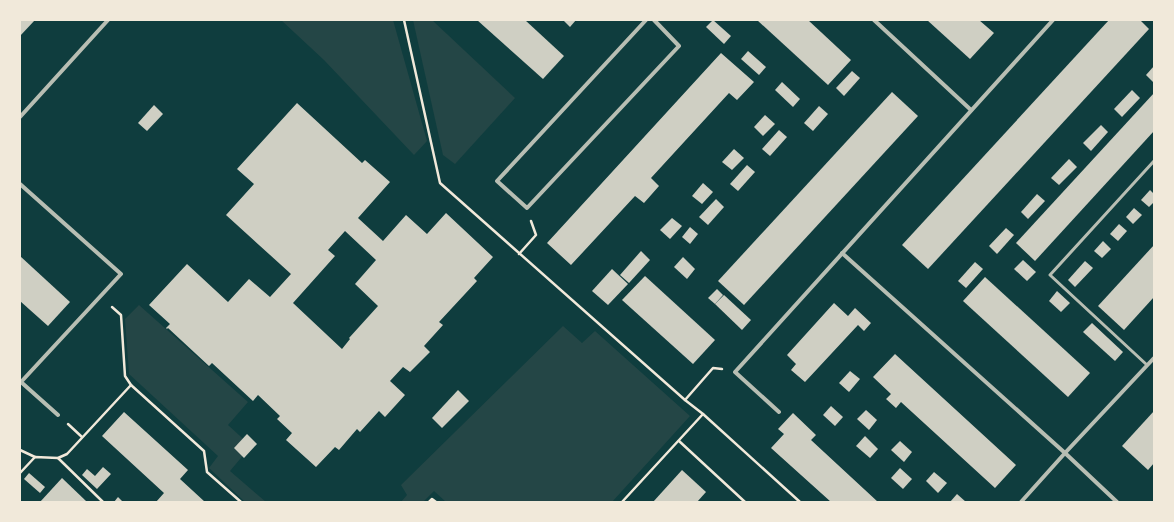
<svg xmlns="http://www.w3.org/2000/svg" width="1174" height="522" viewBox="0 0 1174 522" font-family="Poppins,sans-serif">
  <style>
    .green { fill: #244646 }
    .building { fill: #cfcfc3; fill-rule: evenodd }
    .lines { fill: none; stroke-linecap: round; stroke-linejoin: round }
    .path { stroke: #f1e9da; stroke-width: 2.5 }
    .service { stroke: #b8beb3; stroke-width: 3 }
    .minor { stroke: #b8beb3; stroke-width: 4 }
  </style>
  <rect width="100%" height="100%" fill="#0f3d3e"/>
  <g class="green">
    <polygon points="281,20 393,20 427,141 414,155 324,60"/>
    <polygon points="413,20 432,20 515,98 455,164 443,155"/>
    <polygon points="139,305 248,402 228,425 251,446 230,471 266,502 245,502 209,468 218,456 129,374 125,319"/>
    <polygon points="563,326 582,343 595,331 690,416 612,502 446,502 434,491 423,502 401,502 407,495 401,485"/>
  </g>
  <g class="building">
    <polygon points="20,20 35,20 20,36"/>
    <polygon points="477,20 525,20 564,56 543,79"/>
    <polygon points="563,20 576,20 570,27"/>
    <polygon points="713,20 731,36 724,44 706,27"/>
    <polygon points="757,20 808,20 851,60 828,85"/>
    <polygon points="927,20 979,20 994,33 970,59"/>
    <polygon points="1109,20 1140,20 1149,29 928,269 902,245"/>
    <polygon points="748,51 766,67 759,75 741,59"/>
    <polygon points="721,53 754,82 737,100 729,93 651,178 659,186 644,203 635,196 571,265 547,243"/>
    <polygon points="1154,66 1154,83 1146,75"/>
    <polygon points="852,71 860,78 844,96 836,88"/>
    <polygon points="782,82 800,99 793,107 775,90"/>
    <polygon points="1132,90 1140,98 1122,117 1114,109"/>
    <polygon points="892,92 918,116 744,305 718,281"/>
    <polygon points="1154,93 1154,131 1035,261 1016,243"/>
    <path d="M 297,103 L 362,163 L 365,160 L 390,182 L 358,218 L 383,241 L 406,215 L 427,234 L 446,213 L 493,257 L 474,278 L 477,281 L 439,322 L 443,325 L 424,346 L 430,352 L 410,372 L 403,367 L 390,381 L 405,395 L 385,417 L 379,411 L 360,432 L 357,429 L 339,450 L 335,447 L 316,467 L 286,440 L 292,433 L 277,419 L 280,416 L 258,395 L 253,401 L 212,363 L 209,366 L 168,328 L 167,329 L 166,328 L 170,324 L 149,305 L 187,264 L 228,302 L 249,279 L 270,297 L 291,274 L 226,215 L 254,184 L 237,169 ZM 345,231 L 376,260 L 355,284 L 378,306 L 349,338 L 350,339 L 342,349 L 293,303 L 335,256 L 328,250 Z"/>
    <polygon points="154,105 163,114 147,131 138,123"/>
    <polygon points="819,106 828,114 813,131 804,123"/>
    <polygon points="765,115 775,124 763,136 754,127"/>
    <polygon points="1101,125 1108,132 1091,151 1083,143"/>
    <polygon points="779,130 787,137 770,156 762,149"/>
    <polygon points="734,149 744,158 732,170 722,162"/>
    <polygon points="1069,159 1077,167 1059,185 1051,178"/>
    <polygon points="747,165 755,172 738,191 730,184"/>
    <polygon points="703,183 713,192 702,204 692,196"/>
    <polygon points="1150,190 1154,194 1154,202 1149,207 1141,200"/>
    <polygon points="1037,194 1045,201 1028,219 1021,212"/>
    <polygon points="716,199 724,207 708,225 699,217"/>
    <polygon points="1134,208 1142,215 1133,224 1126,217"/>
    <polygon points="672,218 682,226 670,239 660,230"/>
    <polygon points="1119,224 1127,231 1118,241 1110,234"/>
    <polygon points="690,227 698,234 690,244 682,237"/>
    <polygon points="1006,228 1014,235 997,254 989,246"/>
    <polygon points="1103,241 1111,249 1102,258 1094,251"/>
    <polygon points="1154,245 1154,297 1124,330 1098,306"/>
    <polygon points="641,251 650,260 629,283 620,275"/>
    <polygon points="20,256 70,302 48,326 20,301"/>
    <polygon points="683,257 695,269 687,279 674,267"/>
    <polygon points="1023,260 1036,272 1027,281 1014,269"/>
    <polygon points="1085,261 1093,268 1075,287 1068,280"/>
    <polygon points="975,262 983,269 966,288 958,281"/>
    <polygon points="612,269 628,284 608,305 592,291"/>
    <polygon points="645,276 715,340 693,364 622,300"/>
    <polygon points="985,277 1090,373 1068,397 963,301"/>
    <polygon points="717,289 723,295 715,304 708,298"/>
    <polygon points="1057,291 1070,303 1061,312 1049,301"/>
    <polygon points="724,295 751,320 742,330 715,304"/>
    <polygon points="834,303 848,316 855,308 871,323 864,331 858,325 805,382 791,370 796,364 787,355"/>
    <polygon points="1092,323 1123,352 1115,361 1083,332"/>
    <polygon points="895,354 1016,465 995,488 901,402 896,408 886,399 891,394 873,377"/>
    <polygon points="850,371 860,379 849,392 839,383"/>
    <polygon points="458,390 469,401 442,428 432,418"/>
    <polygon points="831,406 843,417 835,426 823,415"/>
    <polygon points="866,410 877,420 869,430 857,419"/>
    <polygon points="1154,411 1154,463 1148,470 1122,446"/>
    <polygon points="124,412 188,470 180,479 205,502 156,502 164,493 102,436"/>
    <polygon points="793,413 816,435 811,440 878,502 831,502 771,448 784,434 778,429"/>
    <polygon points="247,434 257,444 244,458 234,448"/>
    <polygon points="865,436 878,449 870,458 856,446"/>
    <polygon points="900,441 912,452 904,462 891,450"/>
    <polygon points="103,467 111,474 97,489 82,475 87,469 95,476"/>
    <polygon points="900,468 912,479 903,489 891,478"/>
    <polygon points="682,470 706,492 697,502 653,502"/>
    <polygon points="934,472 947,483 938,493 926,481"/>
    <polygon points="29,473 45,487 40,493 24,479"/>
    <polygon points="62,478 86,501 85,502 40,502"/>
    <polygon points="957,494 966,502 950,502"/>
    <polygon points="118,497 123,502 114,502"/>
  </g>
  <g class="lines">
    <g class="path">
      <polyline points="404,20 440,183 685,400 703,414 800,502"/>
      <polyline points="519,254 536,235 531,221"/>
      <polyline points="112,307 121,315 125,376 131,385 204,451 207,472 241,502"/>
      <polyline points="685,400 713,368 722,369"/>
      <polyline points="68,424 82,437"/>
      <polyline points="679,441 745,502"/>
      <polyline points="20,450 35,457"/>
      <polyline points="58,458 103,502"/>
      <polyline points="20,473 35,457 58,458 67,454 131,385"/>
      <polyline points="429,502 432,499 436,502"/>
      <polyline points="622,502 703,414"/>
    </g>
    <polyline class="service" points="1147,365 1050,275 1154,161"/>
    <g class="minor">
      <polyline points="646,20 497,181 527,208 679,46 654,20"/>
      <polyline points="874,20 971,110"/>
      <polyline points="20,117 108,20"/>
      <polyline points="20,184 121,274 21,382 58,415"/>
      <polyline points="842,253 1065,453 1117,502"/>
      <polyline points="779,412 735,372 1053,20"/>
      <polyline points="1021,502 1065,453 1154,358"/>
    </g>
  </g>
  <rect width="1174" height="522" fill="none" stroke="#f1e9da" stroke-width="42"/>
</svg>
